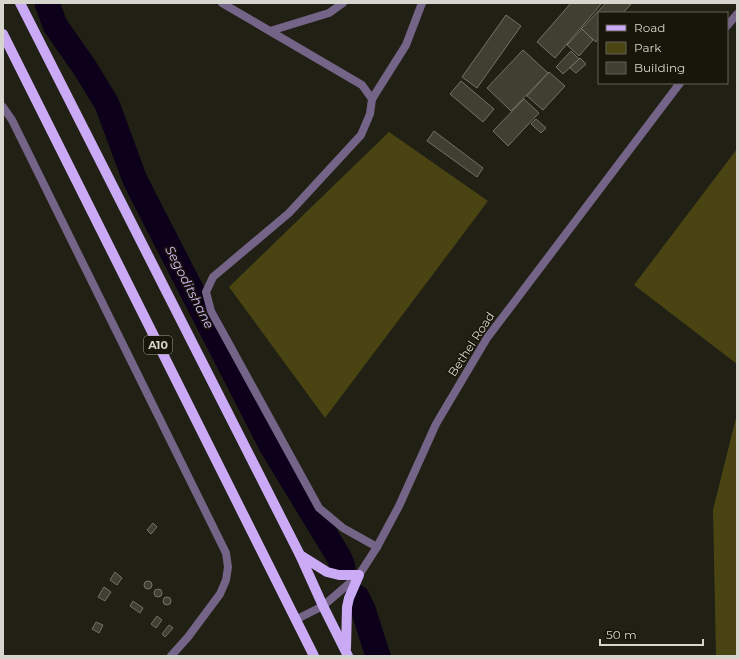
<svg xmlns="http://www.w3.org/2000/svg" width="740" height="659" viewBox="0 0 740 659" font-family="Montserrat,sans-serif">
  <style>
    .green { fill: #4a4413 }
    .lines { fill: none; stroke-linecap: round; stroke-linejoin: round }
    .river { stroke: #0c001b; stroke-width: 25 }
    .building { fill: #413f32; stroke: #747264 }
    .service { stroke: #746488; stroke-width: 8 }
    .minor { stroke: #746488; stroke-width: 8 }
    .tertiary { stroke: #746488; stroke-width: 8 }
    .primary { stroke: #caaaf5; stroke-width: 10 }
    .labels { text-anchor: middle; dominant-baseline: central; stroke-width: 3; stroke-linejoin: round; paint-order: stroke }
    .shield { fill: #18160b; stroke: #9e9c94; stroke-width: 1 }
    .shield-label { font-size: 11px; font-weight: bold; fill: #d7d6ce }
    .street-label { font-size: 12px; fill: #d7d6ce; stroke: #18160b }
    .water-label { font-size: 13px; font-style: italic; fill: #d7bafe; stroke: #18160b }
  </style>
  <rect width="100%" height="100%" fill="#212014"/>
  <g class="green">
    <polygon points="389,132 488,201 325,418 229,287"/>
    <polygon points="737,149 737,364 634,285"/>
    <polygon points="737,414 737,656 716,656 713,510"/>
  </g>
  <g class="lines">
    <g class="river">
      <polyline points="47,3 55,25 85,68 107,104 135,180 272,447 339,557 343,567"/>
      <polyline points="357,597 363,609 378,656"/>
    </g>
  </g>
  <g class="building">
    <polygon points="571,3 602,3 555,58 537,42"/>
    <polygon points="606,3 632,3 623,13 599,13 599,38 596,42 581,29"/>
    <polygon points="506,15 521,26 477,88 462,77"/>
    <polygon points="582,29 593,40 579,56 567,45"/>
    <polygon points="523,50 548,73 511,111 487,88"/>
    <polygon points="571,51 579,59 563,74 556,67"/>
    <polygon points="580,58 586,64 576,73 570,68"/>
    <polygon points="549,72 565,86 543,110 527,96"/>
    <polygon points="461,81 494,109 483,122 450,94"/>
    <polygon points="524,99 539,113 508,146 493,131"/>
    <polygon points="536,119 546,128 541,133 531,124"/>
    <polygon points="434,131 483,168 477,177 427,141"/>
    <polygon points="153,523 157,527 151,534 147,530"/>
    <polygon points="115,572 122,578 117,585 110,580"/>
    <circle cx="148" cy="585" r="4"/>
    <polygon points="104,587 111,592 105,601 98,597"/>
    <circle cx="158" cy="593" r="4"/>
    <circle cx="167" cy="601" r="4"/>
    <polygon points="133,601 143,608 140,613 130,606"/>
    <polygon points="157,616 162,620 156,628 151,624"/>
    <polygon points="96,622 103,625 99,633 92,629"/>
    <polygon points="169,625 173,628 165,637 162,634"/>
  </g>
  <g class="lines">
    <g class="service">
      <polyline points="222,3 362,85 372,99"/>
      <polyline points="270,31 329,13 343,3"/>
      <polyline points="377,547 343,528 319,508 211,311 206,292 213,277 289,213 361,135 370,114 372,99 406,45 422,3"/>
    </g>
    <polyline class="minor" points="3,107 12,120 226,553 228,567 226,580 220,594 188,637 171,656"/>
    <g class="tertiary">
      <polyline points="727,26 737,14"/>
      <polyline points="295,620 323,606 359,575 377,547 399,506 436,424 487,338 680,83"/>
    </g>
    <g class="primary">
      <polyline points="20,3 300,555 323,606 348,656"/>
      <polyline points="3,34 314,656"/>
      <polyline points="300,555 327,572 339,575 359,575 349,598 347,607 346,648"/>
    </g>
  </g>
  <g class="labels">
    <rect class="shield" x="144" y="336" width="28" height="18" rx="3"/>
    <g class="shield-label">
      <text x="158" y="345">A10</text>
    </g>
    <g class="street-label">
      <text transform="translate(471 344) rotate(-57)">Bethel Road</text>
    </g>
    <g class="water-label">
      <text transform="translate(190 287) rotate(63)">Segoditshane</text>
    </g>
  </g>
  <rect width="740" height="659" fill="none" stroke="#d7d6ce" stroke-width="8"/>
  <rect x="598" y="12" width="130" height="72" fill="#18160b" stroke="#646359"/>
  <rect x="606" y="25" width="20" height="6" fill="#caaaf5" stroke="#646359"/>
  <text x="634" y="32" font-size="12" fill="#d7d6ce">Road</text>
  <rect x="606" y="42" width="20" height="12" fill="#4a4413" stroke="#646359"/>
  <text x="634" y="52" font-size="12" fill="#d7d6ce">Park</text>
  <rect x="606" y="62" width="20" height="12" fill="#413f32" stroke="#646359"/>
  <text x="634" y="72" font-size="12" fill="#d7d6ce">Building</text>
  <path d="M600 639v6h103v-6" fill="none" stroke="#d7d6ce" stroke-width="2"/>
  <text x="606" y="639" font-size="12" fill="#d7d6ce" stroke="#18160b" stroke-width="3" paint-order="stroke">50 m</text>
</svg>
